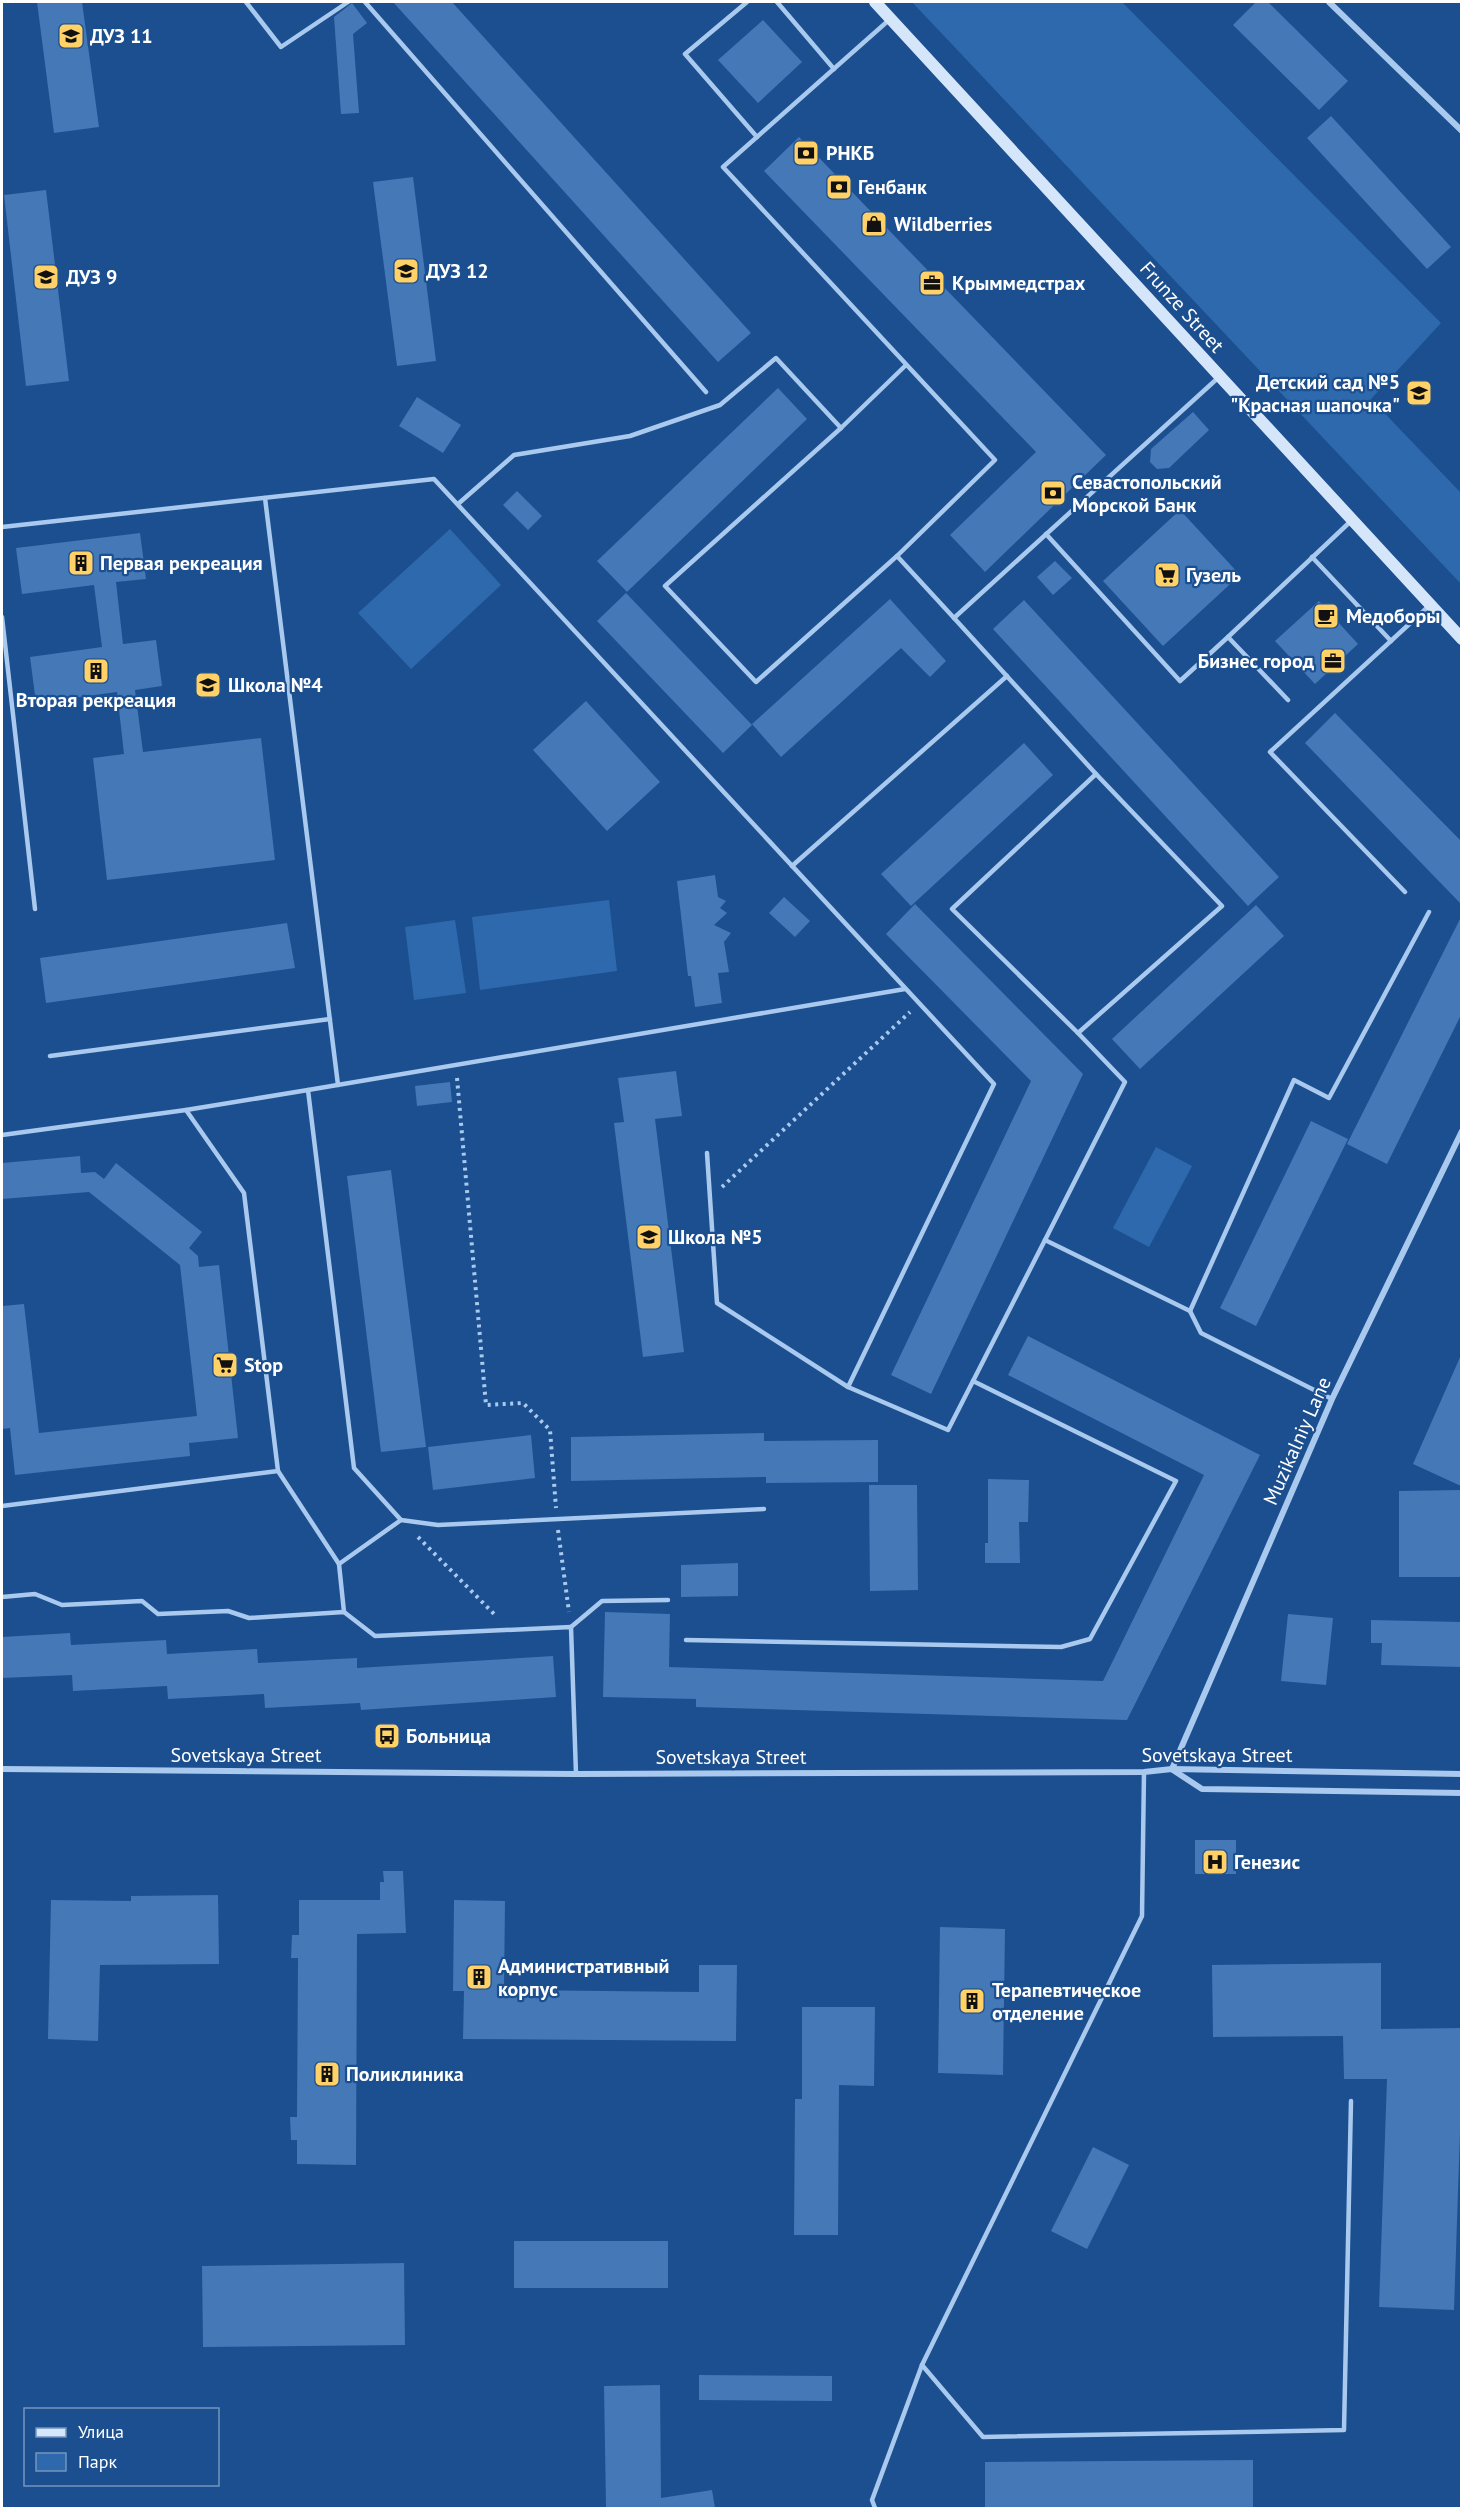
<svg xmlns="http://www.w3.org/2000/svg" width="1463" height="2510" viewBox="0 0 1463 2510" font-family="'PT Sans',sans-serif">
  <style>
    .green { fill: #2e69ad }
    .building { fill: #4478b7 }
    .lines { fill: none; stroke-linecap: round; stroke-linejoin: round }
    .path { stroke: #a9c9ee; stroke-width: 4; stroke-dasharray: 3 4.5; stroke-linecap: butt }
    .lane { stroke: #a9c9ee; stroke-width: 4.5 }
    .street { stroke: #a9c9ee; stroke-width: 6 }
    .secondary { stroke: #d6e6fa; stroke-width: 12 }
    .labels { text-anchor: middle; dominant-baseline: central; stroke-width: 4.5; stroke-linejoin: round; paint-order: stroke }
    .poi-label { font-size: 20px; font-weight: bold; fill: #fff; stroke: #1b4f8f; text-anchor: start }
    .street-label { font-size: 20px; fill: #fff; stroke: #1b4f8f }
  </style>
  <rect width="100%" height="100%" fill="#1b4f8f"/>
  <g class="green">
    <polygon points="912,2 1122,2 1441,323 1371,399 1461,493 1461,584"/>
    <polygon points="450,529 501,585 411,669 358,613"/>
    <polygon points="609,900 617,971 480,990 472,917"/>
    <polygon points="455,920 466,993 414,1000 405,927"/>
    <polygon points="1156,1147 1192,1166 1149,1247 1113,1228"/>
  </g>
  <g class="building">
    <polygon points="37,2 82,2 99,127 54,133"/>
    <polygon points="393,2 452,2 751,333 718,362"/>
    <polygon points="1256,2 1268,2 1348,81 1319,110 1233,25"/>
    <polygon points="352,3 367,23 353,34 359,113 341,114 334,17"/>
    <polygon points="763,20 802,62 758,103 718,60"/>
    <polygon points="1331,116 1451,247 1427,269 1307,138"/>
    <polygon points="799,137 1106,455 985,572 950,535 1036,452 764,171"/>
    <polygon points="413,177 436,361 397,366 373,182"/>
    <polygon points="46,190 69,381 26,386 4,195"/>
    <polygon points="778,388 807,419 627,592 597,561"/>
    <polygon points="417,397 461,425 443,453 399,426"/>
    <polygon points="1193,412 1209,430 1169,468 1157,469 1150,462 1151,449"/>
    <polygon points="517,491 542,516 528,530 503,505"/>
    <polygon points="1180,510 1240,575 1163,646 1103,581"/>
    <polygon points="140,533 146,579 116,582 123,644 156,640 162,686 135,690 143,752 261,738 275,860 107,880 93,758 124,754 117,692 36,703 30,657 102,647 94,585 22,594 16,548"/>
    <polygon points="1055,561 1072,578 1053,595 1037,577"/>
    <polygon points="626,593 752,725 723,753 597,621"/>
    <polygon points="890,599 946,661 930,677 901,648 781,757 752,724"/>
    <polygon points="1024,600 1279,877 1248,906 993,629"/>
    <polygon points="1319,601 1358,644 1315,684 1275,641"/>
    <polygon points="586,701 660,782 607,831 533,750"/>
    <polygon points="1335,713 1461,841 1461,904 1305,743"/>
    <polygon points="1024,743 1053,775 911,906 881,874"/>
    <polygon points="715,875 718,897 726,901 720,908 727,913 714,925 731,933 724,942 729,972 718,973 722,1003 695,1007 691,976 688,976 677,881"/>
    <polygon points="784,897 810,921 795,937 769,913"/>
    <polygon points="915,904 1083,1074 931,1394 891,1375 1031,1081 886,934"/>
    <polygon points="1256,905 1284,936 1140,1069 1112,1039"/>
    <polygon points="1461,917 1461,1015 1387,1164 1347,1144"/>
    <polygon points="287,923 295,968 46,1003 40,958"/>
    <polygon points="676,1071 682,1116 655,1119 684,1352 643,1357 614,1123 624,1122 618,1078"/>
    <polygon points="450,1082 452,1102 417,1106 415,1086"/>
    <polygon points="1311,1121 1348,1139 1256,1326 1220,1308"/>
    <polygon points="80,1156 81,1173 95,1172 104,1179 116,1163 202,1232 189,1248 198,1256 199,1267 219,1265 238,1438 189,1443 190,1456 15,1475 10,1428 2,1429 2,1306 24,1304 39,1433 197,1416 180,1265 89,1192 2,1199 2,1163"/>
    <polygon points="391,1170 426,1447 381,1452 347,1176"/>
    <polygon points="1028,1336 1260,1455 1127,1720 696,1707 696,1699 603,1697 605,1612 670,1614 669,1667 1103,1681 1204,1475 1008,1375"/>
    <polygon points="1461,1355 1461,1486 1413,1464"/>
    <polygon points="764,1433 764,1441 878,1440 878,1482 766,1483 766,1477 571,1481 571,1437"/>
    <polygon points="531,1435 535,1478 433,1490 428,1447"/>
    <polygon points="988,1479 1029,1480 1028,1522 1019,1522 1020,1563 985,1563 985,1543 988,1543"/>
    <polygon points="869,1485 917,1485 918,1590 870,1591"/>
    <polygon points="1461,1490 1461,1577 1399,1577 1399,1491"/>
    <polygon points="738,1563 738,1596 681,1597 681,1565"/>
    <polygon points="1288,1614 1333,1618 1326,1685 1281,1681"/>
    <polygon points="1371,1620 1461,1622 1461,1667 1381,1665 1382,1643 1371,1643"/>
    <polygon points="70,1633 71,1645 166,1640 167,1654 257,1649 258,1663 357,1658 357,1668 553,1656 556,1697 361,1710 360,1703 265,1708 264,1694 168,1699 167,1686 73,1691 72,1675 2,1678 2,1637"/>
    <rect x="1195" y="1840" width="41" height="34"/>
    <polygon points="383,1871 403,1871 406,1933 357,1934 356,2165 297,2164 297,2140 291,2140 290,2117 297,2117 298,1958 291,1958 292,1935 299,1935 299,1900 380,1900 380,1882 384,1882"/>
    <polygon points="218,1895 219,1964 100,1965 98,2041 48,2039 51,1900 131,1901 131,1896"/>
    <polygon points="454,1900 505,1901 504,1990 699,1992 699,1965 737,1965 736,2041 463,2039 464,1991 453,1991"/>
    <polygon points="940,1927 1005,1929 1003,2075 938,2073"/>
    <polygon points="1381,1963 1381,2029 1461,2028 1461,2103 1454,2310 1379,2307 1387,2079 1344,2079 1343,2036 1213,2037 1212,1965"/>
    <polygon points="802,2007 875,2007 874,2086 839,2085 838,2235 794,2235 795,2099 802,2099"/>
    <polygon points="1093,2147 1129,2165 1087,2249 1051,2231"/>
    <rect x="514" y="2241" width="154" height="47"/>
    <polygon points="404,2263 405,2345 203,2347 202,2266"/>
    <polygon points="699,2375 832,2376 832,2401 699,2400"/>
    <polygon points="660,2385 661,2498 712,2490 715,2508 606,2508 604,2386"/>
    <polygon points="1253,2460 1253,2508 985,2508 985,2462"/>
  </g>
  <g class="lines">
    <g class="path">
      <polyline points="457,1078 486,1405 523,1403 550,1430 556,1508"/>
      <polyline points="722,1187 910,1012"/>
      <polyline points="558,1530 569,1612"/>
      <polyline points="418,1537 497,1617"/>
    </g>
    <g class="lane">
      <polyline points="246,2 281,47 348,2"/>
      <polyline points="365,2 706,392"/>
      <polyline points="747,2 685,54 757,137"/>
      <polyline points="777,2 834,69"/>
      <polyline points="889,20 723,167 995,460 897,556"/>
      <polyline points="906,365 841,428 665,586 756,682 897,556 954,618 1219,377"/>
      <polyline points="265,498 338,1085"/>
      <polyline points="458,504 514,455 630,436 720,405 776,358 841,428"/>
      <polyline points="2,527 434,479 994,1084 848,1387"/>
      <polyline points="1046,534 1180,681 1228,637"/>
      <polyline points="1312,557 1391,641"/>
      <polyline points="2,617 35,909"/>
      <polyline points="954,618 1096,774 1222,906 1078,1033 1125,1082 1045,1240"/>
      <polyline points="1288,700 1228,637 1352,520"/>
      <polyline points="792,866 1007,676"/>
      <polyline points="1405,892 1270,752 1430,605"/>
      <polyline points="1078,1033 952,909 1096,774"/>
      <polyline points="50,1056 330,1019"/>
      <polyline points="308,1090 905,989"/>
      <polyline points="186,1110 308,1090 354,1468 401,1520 438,1525 764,1509"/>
      <polyline points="2,1135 186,1110 244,1193 278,1471 2,1506"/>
      <polyline points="707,1153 717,1303 848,1387 948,1430 1045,1240 1190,1311 1201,1333 1332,1399"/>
      <polyline points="1190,1311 1294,1080 1329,1098 1429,912"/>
      <polyline points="278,1471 339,1564"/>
      <polyline points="2,1597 35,1594 62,1605 142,1601 158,1614 228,1611 249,1618 344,1612 375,1636 571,1627 576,1774"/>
      <polyline points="344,1612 339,1564 401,1520"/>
      <polyline points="571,1627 602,1601 668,1600"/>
      <polyline points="686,1640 1061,1647 1090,1639 1176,1481 973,1381"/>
      <polyline points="922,2365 983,2437 1344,2430 1351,2101"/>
      <polyline points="875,2508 872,2500 922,2365 1142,1916 1144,1772"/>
    </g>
    <g class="street">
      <polyline points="1329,2 1462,131"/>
      <polyline points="2,1769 576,1774 1144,1772 1172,1769 1462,1774"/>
      <polyline points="1172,1769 1332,1399 1462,1131"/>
      <polyline points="1173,1770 1202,1789 1462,1793"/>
    </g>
    <polyline class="secondary" points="875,2 1462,639"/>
  </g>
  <defs>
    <g id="school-square" transform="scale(1.35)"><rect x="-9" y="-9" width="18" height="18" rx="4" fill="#ffd166" stroke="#1b4f8f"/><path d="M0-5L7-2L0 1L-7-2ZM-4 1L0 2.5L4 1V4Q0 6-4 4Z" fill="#111"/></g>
    <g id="bank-square" transform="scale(1.35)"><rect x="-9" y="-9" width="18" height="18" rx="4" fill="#ffd166" stroke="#1b4f8f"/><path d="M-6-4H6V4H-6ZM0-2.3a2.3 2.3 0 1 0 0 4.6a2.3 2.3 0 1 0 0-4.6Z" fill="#111"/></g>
    <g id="shop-square" transform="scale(1.35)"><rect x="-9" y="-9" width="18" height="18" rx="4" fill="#ffd166" stroke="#1b4f8f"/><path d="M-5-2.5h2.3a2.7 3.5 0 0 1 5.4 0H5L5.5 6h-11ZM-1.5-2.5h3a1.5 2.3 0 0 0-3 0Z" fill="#111"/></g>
    <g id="office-square" transform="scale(1.35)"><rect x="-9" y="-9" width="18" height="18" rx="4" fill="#ffd166" stroke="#1b4f8f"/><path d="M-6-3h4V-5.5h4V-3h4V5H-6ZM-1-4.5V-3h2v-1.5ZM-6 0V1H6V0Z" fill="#111"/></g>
    <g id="building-square" transform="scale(1.35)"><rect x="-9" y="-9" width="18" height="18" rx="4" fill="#ffd166" stroke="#1b4f8f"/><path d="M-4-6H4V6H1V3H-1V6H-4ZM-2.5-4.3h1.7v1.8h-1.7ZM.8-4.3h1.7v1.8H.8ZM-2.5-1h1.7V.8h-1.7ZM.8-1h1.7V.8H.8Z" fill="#111"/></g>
    <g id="supermarket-square" transform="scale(1.35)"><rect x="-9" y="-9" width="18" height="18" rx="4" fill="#ffd166" stroke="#1b4f8f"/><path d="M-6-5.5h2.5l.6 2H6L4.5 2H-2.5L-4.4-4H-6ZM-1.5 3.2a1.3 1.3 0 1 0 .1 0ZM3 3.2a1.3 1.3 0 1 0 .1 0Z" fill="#111"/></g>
    <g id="cafe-square" transform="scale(1.35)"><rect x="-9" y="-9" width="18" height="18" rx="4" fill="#ffd166" stroke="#1b4f8f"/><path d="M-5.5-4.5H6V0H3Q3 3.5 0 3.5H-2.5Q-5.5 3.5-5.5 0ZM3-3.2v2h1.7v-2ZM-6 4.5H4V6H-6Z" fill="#111"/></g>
    <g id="bus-square" transform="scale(1.35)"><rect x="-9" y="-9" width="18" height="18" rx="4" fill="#ffd166" stroke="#1b4f8f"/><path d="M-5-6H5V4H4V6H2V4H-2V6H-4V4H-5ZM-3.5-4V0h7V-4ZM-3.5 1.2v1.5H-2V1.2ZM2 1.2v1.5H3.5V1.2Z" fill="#111"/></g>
    <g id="hospital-square" transform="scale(1.35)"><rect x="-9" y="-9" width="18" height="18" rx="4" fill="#ffd166" stroke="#1b4f8f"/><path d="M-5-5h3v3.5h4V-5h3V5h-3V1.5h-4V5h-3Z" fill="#111"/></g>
  </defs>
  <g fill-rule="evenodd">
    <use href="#school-square" x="71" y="36"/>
    <use href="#bank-square" x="806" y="153"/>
    <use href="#bank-square" x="839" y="187"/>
    <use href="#shop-square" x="874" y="224"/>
    <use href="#school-square" x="406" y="271"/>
    <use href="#school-square" x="46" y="277"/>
    <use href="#office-square" x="932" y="283"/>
    <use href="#school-square" x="1419" y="393"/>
    <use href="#bank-square" x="1053" y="493"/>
    <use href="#building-square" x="81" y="563"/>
    <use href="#supermarket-square" x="1167" y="575"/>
    <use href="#cafe-square" x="1326" y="616"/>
    <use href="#office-square" x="1333" y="661"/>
    <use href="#building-square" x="96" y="671"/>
    <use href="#school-square" x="208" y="685"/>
    <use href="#school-square" x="649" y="1237"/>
    <use href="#supermarket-square" x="225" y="1365"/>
    <use href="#bus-square" x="387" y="1736"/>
    <use href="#hospital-square" x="1215" y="1862"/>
    <use href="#building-square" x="479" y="1977"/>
    <use href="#building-square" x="972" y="2001"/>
    <use href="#building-square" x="327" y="2074"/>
  </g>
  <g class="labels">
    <g class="poi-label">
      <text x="90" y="36">ДУЗ 11</text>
      <text x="826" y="153">РНКБ</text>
      <text x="858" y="187">Генбанк</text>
      <text x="894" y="224">Wildberries</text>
      <text x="426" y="271">ДУЗ 12</text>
      <text x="66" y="277">ДУЗ 9</text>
      <text x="952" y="283">Крыммедстрах</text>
      <text x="1400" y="382" text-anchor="end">Детский сад №5<tspan x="1400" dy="23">"Красная шапочка"</tspan></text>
      <text x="1072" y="482">Севастопольский<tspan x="1072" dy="23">Морской Банк</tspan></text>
      <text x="100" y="563">Первая рекреация</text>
      <text x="1186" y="575">Гузель</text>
      <text x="1346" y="616">Медоборы</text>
      <text x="1314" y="661" text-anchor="end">Бизнес город</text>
      <text x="228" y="685">Школа №4</text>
      <text x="96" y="700" text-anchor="middle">Вторая рекреация</text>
      <text x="668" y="1237">Школа №5</text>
      <text x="244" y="1365">Stop</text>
      <text x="406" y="1736">Больница</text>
      <text x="1234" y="1862">Генезис</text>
      <text x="498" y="1966">Административный<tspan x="498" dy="23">корпус</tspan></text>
      <text x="992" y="1990">Терапевтическое<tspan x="992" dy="23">отделение</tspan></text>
      <text x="346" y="2074">Поликлиника</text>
    </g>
    <g class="street-label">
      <text transform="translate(1182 307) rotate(48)">Frunze Street</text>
      <text transform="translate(1297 1441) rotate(-66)">Muzikalniy Lane</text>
      <text x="246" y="1755">Sovetskaya Street</text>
      <text x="1217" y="1755">Sovetskaya Street</text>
      <text x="731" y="1757">Sovetskaya Street</text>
    </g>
  </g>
  <rect width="1463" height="2510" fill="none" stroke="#ffffff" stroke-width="6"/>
  <rect x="24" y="2408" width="195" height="78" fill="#1b4f8f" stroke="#7695bc" stroke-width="1.5"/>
  <rect x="36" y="2428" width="30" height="9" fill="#d6e6fa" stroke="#7695bc" stroke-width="1.5"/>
  <text x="78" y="2438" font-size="18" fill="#ffffff">Улица</text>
  <rect x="36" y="2453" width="30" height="18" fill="#2e69ad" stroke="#7695bc" stroke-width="1.5"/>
  <text x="78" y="2468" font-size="18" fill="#ffffff">Парк</text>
</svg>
